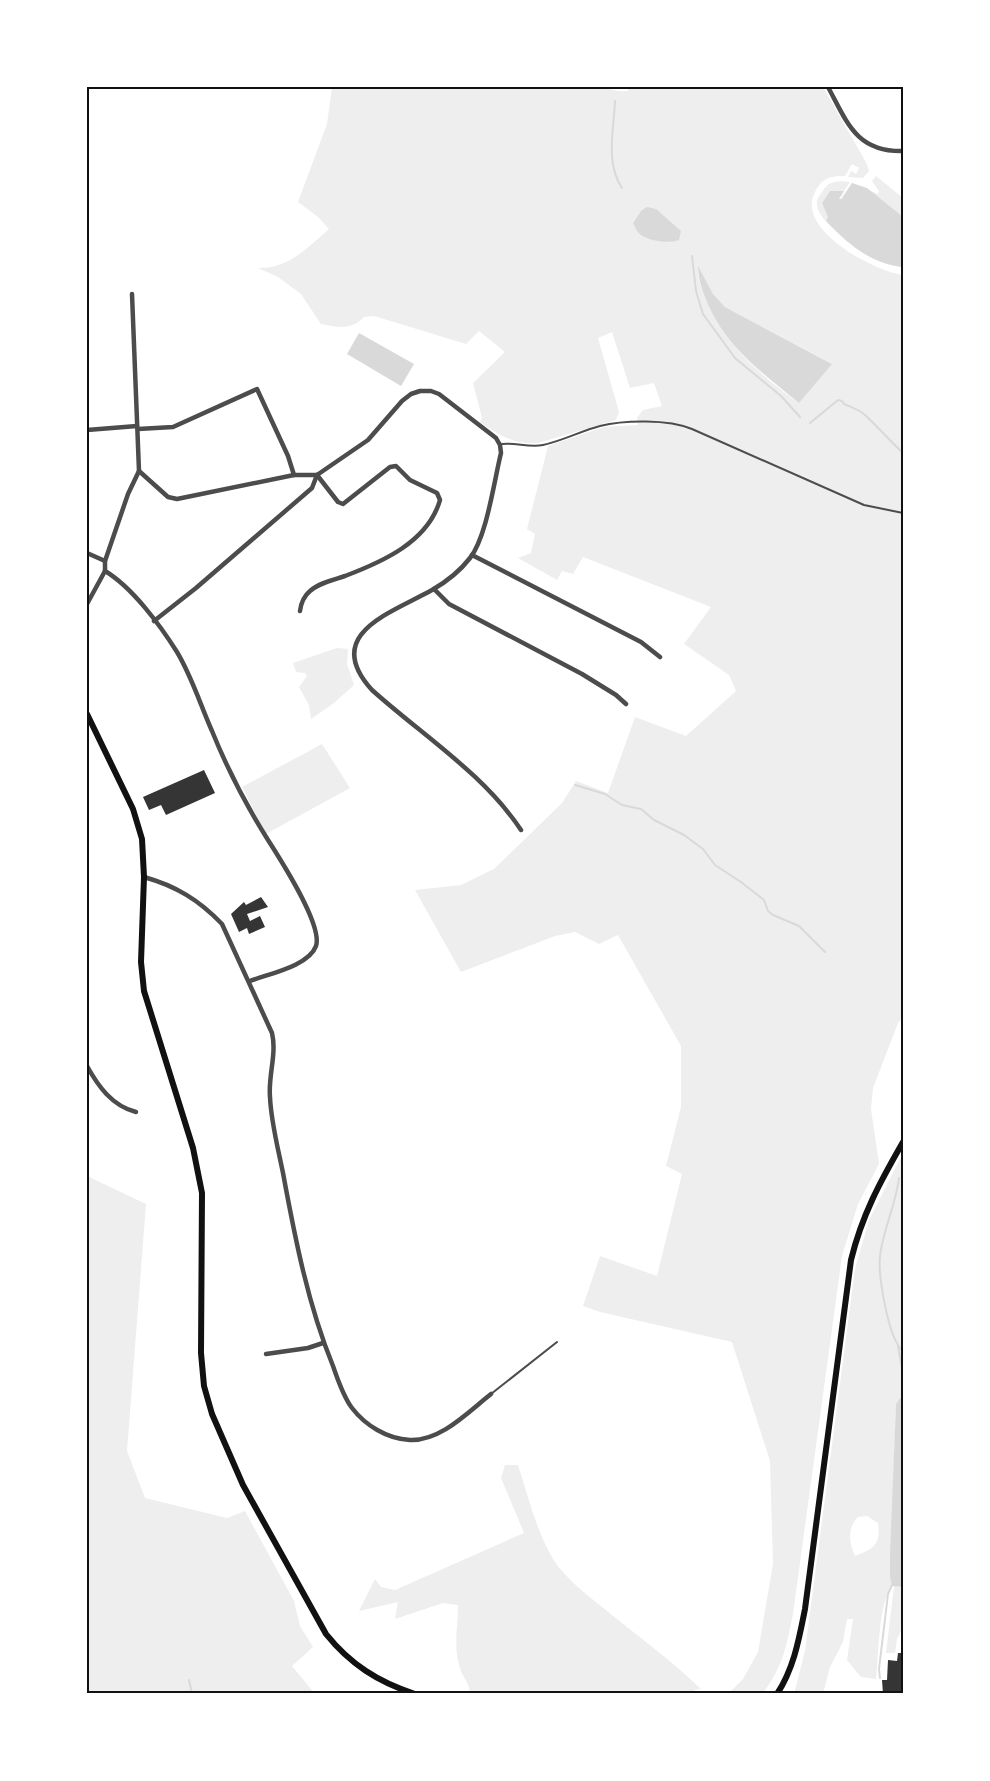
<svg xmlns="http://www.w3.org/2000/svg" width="990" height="1781" viewBox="0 0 990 1781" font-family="Bitter,serif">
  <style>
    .green { fill: #eee; fill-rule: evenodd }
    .water { fill: #d9d9d9 }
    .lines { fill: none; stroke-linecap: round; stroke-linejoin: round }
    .stream { stroke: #d9d9d9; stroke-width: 2 }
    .building { fill: #353535 }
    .service { stroke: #4c4c4c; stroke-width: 2 }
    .minor { stroke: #4c4c4c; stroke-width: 4.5 }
    .secondary { stroke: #111; stroke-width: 6 }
    .neatline { fill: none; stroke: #111; stroke-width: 2 }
  </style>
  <rect width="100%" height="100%" fill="#fff"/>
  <g class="green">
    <path d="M 332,87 L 605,87 C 612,91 621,92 628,91 L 628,87 L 823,87 L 867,164 L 869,171 L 863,178 L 848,177 L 851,171 L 856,174 L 859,168 L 852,164 L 845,176 C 830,176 822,178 815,192 C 795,229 873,271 903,275 L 903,1018 L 898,1023 L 873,1088 L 871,1109 L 879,1164 L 858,1204 L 842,1256 L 793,1614 C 786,1648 783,1667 762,1694 L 728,1694 L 743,1679 L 758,1652 L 773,1564 L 770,1461 L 732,1342 L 600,1312 L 583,1306 L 600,1256 L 657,1276 L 682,1174 L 666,1166 L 681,1107 L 681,1046 L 618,935 L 599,944 L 575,932 L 555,936 L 461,972 L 415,890 L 461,885 L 494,869 L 562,803 L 576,781 L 608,793 L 635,717 L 686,736 L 736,691 L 729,675 L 684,644 L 711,607 L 583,557 L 573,574 L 562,571 L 557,580 L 518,558 L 531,553 L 535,534 L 527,529 L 548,446 L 604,427 L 638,425 L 637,418 L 643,410 L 662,406 L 654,383 L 630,388 L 612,332 L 598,338 L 619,412 L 616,420 L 538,443 C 515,445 498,435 480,422 L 482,418 L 473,383 L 505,352 L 479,331 L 466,344 L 374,316 L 364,317 C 351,331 337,327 321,324 L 301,294 L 278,277 L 258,268 C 288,269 307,248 329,229 L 318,217 L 298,202 L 327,124 ZM 641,211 L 672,243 L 633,223 ZM 698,267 L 713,294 L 725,307 L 831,363 L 799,403 C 761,376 723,343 706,299 C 702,288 697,279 698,267 Z"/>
    <path d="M 876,176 L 903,198 L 903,267 C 875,265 851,247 832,227 C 826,221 817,214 817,204 C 816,200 819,196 822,192 C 828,181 838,180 850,182 L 844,191 L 830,191 L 822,203 L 828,216 L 852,183 L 878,194 L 879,191 L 872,181 Z"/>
    <polygon points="337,648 348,649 347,664 354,685 334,703 311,719 309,705 299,687 307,676 305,673 296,672 293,663"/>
    <polygon points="322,744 350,788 266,834 242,787"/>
    <path d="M 903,1153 L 903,1394 L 896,1404 L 890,1577 L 892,1586 C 878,1605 879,1654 876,1679 L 861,1677 L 847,1660 L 853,1619 L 847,1619 L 843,1642 L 830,1667 L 823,1694 L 794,1694 L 805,1651 L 855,1269 L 869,1220 ZM 867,1516 L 878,1523 C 881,1544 874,1549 855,1556 C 849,1543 847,1528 858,1517 Z"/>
    <polygon points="87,1176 146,1204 127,1451 145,1498 227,1518 245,1511 294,1601 300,1626 313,1647 292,1666 315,1694 87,1694"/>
    <path d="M 505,1465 L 518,1465 C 528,1496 536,1530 553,1559 C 565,1578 585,1593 602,1607 C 635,1634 670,1659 701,1689 L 694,1690 L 697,1694 L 470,1694 C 469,1681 463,1679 460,1668 C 453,1648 458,1626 458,1605 L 443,1603 L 395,1619 L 398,1602 L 359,1611 L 375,1579 L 381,1587 L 395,1590 L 524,1533 L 501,1478 Z"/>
    <polygon points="894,1586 903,1587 903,1626 897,1639 895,1653 886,1653"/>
  </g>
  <g class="water">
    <path d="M 852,183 L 867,188 L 903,217 L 903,267 C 871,264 847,243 826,221 L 828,217 L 822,203 L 830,191 L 844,191 L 839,199 L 842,199 Z"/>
    <path d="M 647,207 L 656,209 L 681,231 L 679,240 C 670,244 649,241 641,235 C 637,232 635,227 633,223 L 641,211 Z"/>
    <path d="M 698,266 L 713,294 L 725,307 L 832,364 L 799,403 C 760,371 724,346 705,297 C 701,286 698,277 698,266 Z"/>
    <polygon points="359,333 414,364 401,386 347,354"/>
    <polygon points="903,1394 903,1587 892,1586 890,1577 890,1554 896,1404"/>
  </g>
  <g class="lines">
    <g class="stream">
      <path d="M 615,101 C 614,129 605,163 622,188"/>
      <polyline points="692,256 696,291 703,314 735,358 781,396 800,417"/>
      <path d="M 810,423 L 838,400 L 842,401 L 844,404 C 851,407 860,410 865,415 C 878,427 890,441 903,453"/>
      <polyline points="575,785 605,794 622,805 641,809 654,820 684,835 703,849 715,865 741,882 764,900 768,911 773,915 799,926 825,952"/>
      <path d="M 899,1178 C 896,1204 883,1230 880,1256 C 878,1275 888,1339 903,1351"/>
      <polyline points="898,1346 903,1374"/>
      <polyline points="880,1678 879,1669 888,1594 892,1585"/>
      <polyline points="189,1680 192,1694"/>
    </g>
  </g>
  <g class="building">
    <polygon points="204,770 215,793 166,815 161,805 149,810 143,797"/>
    <polygon points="261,897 268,907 247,914 250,921 260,916 265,927 249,934 247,928 239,932 231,914 244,902 246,905"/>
    <polygon points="898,1653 903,1653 903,1694 883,1694 882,1680 887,1680 888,1660 897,1661"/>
  </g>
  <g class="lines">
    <g class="service">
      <path d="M 502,444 C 515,442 529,448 543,445 C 562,441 581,431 600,426 C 624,420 668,419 692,429 L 864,505 L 903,513"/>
      <polyline points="491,1394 557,1342"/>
    </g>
    <g class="minor">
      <path d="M 828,87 C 847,122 856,152 903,151"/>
      <polyline points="138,429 173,427 257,389 288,456 294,475"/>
      <polyline points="87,430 137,426"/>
      <path d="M 139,471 L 168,497 L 177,499 L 294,475 L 317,475 L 368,440 L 402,401 L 411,394 L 420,391 L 431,391 L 439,394 L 496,438 L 500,445 L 501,453 C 494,481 487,536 470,558 C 460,571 446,582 432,590 C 391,613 321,634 372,690 C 422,735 484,774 521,830"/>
      <polyline points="87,553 105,561"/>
      <polyline points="472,555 641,642 660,657"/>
      <path d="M 105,571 C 132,587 160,625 177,652 C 192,677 200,704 212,731 C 227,768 246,805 268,840 C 280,859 323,925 316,946 C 309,966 268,974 250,981"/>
      <polyline points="434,589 449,604 582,674 616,695 626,704"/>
      <polyline points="87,604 105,571 105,561 128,494 139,471 132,294"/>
      <path d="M 300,611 C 301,603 304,596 310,591 C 319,583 333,580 345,576 C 382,562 428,542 440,500 L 437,493 L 410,480 L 396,466 L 390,467 L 343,504 L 338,502 L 317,475"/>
      <polyline points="154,621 196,588 312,488 317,475"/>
      <path d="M 144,877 C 176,886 199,900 222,924 L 272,1033 C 277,1054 268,1076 270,1097 C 271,1122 278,1148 283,1173 C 295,1238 308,1305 333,1366 C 338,1380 343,1396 352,1408 C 365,1425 387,1439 410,1440 C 441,1441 468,1412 491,1394"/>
      <path d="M 87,1066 C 98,1086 112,1106 136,1112"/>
      <polyline points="266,1354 308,1348 323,1343"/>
    </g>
    <g class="secondary">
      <path d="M 87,714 L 133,809 L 142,839 L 144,877 L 141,962 L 144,991 L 193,1148 L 202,1193 L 201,1353 L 204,1386 L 212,1414 L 243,1485 L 326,1634 C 350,1664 378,1682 415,1694"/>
      <path d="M 777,1694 C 794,1668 799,1639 805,1609 L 851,1260 C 862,1215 880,1182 903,1142"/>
    </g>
  </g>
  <rect width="990" height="1781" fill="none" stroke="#ffffff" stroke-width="177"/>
  <rect x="88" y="88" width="814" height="1604" class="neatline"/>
</svg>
